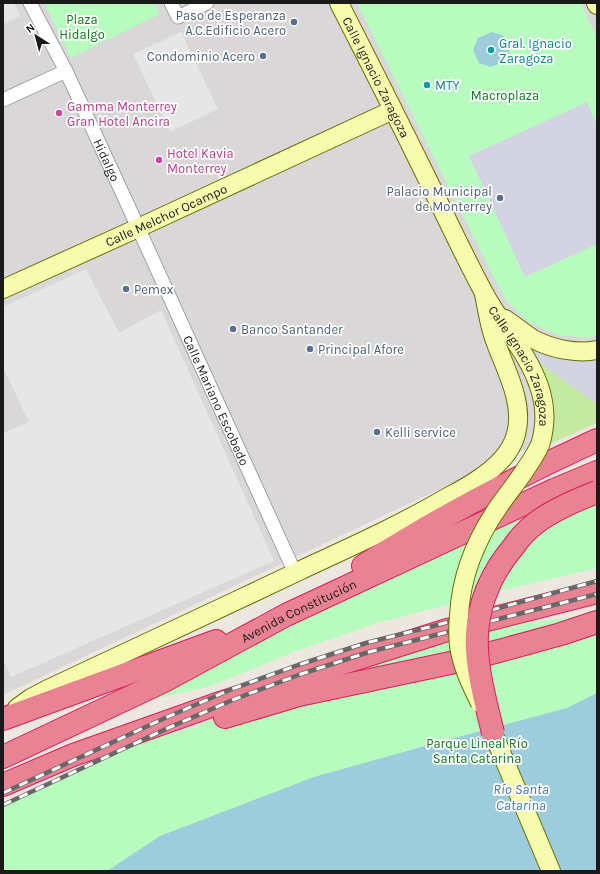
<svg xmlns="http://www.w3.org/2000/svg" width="600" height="874" viewBox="0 0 600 874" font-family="Karla,sans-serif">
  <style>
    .residential { fill: #d9d7d7 }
    .grass { fill: #c4eaa1 }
    .park { fill: #b8fbbf }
    .parking { fill: #e6e6e6 }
    .plaza { fill: #d4d3e2 }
    .water { fill: #9dcddd }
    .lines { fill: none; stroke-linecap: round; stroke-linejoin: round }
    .street-casing { stroke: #a1a1a1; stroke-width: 15 }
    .secondary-casing { stroke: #637201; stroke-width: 20 }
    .highway-casing { stroke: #da1d5a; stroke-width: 24 }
    .street { stroke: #fff; stroke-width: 13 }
    .secondary { stroke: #f6fbae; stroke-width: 18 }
    .highway { stroke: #e98293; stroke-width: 22 }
    .rail-casing { stroke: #686868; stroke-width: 4.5 }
    .rail { stroke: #fff; stroke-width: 3; stroke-dasharray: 9; stroke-linecap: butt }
    .secondary-bridge-casing { stroke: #637201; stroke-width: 20; stroke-linecap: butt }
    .highway-bridge-casing { stroke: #da1d5a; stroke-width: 24; stroke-linecap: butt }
    .secondary-bridge { stroke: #f6fbae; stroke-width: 18 }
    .highway-bridge { stroke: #e98293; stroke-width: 22 }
    .service-dot { fill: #5c6f8a; stroke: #fff; stroke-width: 1.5 }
    .culture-dot { fill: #0f9aa8; stroke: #fff; stroke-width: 1.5 }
    .hotel-dot { fill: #d1479c; stroke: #fff; stroke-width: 1.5 }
    .labels { text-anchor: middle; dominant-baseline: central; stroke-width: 3.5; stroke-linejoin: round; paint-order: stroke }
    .service-label { font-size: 13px; fill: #4e5e75; stroke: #fff; text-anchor: start }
    .park-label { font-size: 13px; fill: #077a13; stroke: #fff }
    .culture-label { font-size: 13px; fill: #0d838f; stroke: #fff; text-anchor: start }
    .street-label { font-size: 13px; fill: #1a1a1a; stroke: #fff }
    .hotel-label { font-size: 13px; fill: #b23c85; stroke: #fff; text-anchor: start }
    .water-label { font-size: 14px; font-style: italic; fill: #4576ac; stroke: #fff }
  </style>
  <rect width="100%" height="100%" fill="#ede8df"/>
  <polygon class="residential" points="3,3 597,3 597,419 508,457 3,695"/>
  <path class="grass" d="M 537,361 L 597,404 L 597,423 L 548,445 C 550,438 553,431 553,424 C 555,399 547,382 537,361 Z"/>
  <g class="park">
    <polygon points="44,3 154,3 160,14 71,58"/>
    <polygon points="357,3 581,3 597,39 597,335 588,338 558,335 530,323 508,303 493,276"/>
    <polygon points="597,494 597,568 500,591 377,623 299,650 211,686 134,704 312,611 452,545"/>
    <polygon points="597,613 597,871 3,871 3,803 124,747 194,727 234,711 301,675 480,630"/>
  </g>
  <g class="parking">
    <polygon points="3,3 14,3 20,16 3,24"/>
    <polygon points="181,32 218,109 170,132 133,54"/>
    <polygon points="86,269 119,333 161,310 274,561 11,677 3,660 3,433 29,422 3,367 3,307"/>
  </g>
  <g class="plaza">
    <polygon points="587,102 597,125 597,244 525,277 469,156"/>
    <polygon points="526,340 597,355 597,404 537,361"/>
  </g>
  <g class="water">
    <polygon points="492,32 504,36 510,50 505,61 491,67 479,63 473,50 478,38"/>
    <polygon points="597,693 597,871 107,871 160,836 314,777 443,741 567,708"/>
  </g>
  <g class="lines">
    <g class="street-casing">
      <g id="street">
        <path id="s1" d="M 30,3 L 66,71 L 131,212 L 295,573"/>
        <polyline points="171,3 178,17 207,3"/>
        <polyline points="3,100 66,71"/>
      </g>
    </g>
    <g class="secondary-casing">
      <g id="secondary">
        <path id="s2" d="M 339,3 C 366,56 393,109 419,162 C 441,206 461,250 484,293 C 501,325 527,351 539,386 C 546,406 546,426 540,445"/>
        <polyline points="596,3 597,5"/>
        <path id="s3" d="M 3,289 L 138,228 L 393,110"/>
        <path d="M 505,319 C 514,325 524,333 533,339 C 552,349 576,354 597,350"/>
        <path d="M 17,708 L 31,698 L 46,690 C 131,650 215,611 299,571 C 348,548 398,526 444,499 C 455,493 467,487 477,480 C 494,469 511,454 516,434 C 525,402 504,367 494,338 C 489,324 487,309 484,294"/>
        <polyline points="493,733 551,871"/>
      </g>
    </g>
    <g class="highway-casing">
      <g id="highway">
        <path d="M 363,566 C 385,552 407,539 429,526 C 483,495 540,466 597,440"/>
        <polyline points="225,717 299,695 455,662 499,651 561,634 597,622"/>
        <polyline points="3,719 216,641"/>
        <path id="s4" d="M 3,757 L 164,681 L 286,615 L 554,490 L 597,472"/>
        <polyline points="3,785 73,755 214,705 324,669 444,631 597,592"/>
      </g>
    </g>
    <use href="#street" class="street"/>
    <use href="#secondary" class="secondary"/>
    <use href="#highway" class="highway"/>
    <g class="rail-casing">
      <g id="rail">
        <polyline points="3,793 165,718 232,689 298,665 366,643 437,625 597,581"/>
        <polyline points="3,805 168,728 235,699 301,674 369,652 597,594"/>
      </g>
    </g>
    <use href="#rail" class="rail"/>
    <g class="secondary-bridge-casing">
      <path id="secondary-bridge" d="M 480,703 C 471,685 462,666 459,646 C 458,636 458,626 459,616 C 461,575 476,539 499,506 C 513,486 529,468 540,445"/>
    </g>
    <g class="highway-bridge-casing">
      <path id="highway-bridge" d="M 493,733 C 486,703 475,665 477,634 C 479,600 492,572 514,546 C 520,537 528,529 537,522 C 555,509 576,500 597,492"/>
    </g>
    <use href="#secondary-bridge" class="secondary-bridge"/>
    <use href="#highway-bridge" class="highway-bridge"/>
  </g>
  <g class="service-dot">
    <circle cx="294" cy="22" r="4"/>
    <circle cx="263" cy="56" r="4"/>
    <circle cx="500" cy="198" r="4"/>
    <circle cx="126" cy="289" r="4"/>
    <circle cx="233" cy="329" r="4"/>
    <circle cx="310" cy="349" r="4"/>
    <circle cx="377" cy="432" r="4"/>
  </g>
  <g class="culture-dot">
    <circle cx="491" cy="50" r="4"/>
    <circle cx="427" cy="85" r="4"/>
  </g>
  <g class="hotel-dot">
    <circle cx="59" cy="113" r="4"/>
    <circle cx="159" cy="160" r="4"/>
  </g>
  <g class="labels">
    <g class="service-label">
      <text x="286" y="15" text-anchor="end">Paso de Esperanza<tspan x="286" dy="15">A.C.Edificio Acero</tspan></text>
      <text x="255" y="56" text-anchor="end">Condominio Acero</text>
      <text x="492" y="191" text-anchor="end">Palacio Municipal<tspan x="492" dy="15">de Monterrey</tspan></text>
      <text x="134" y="289">Pemex</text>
      <text x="241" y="329">Banco Santander</text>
      <text x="318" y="349">Principal Afore</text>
      <text x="385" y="432">Kelli service</text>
    </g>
    <g class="park-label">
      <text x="82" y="19">Plaza<tspan x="82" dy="15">Hidalgo</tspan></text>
      <text x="505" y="95">Macroplaza</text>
      <text x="477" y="743">Parque Lineal Río<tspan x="477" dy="15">Santa Catarina</tspan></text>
    </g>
    <g class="culture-label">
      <text x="499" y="43">Gral. Ignacio<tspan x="499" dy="15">Zaragoza</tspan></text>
      <text x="435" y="85">MTY</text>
    </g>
    <g class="street-label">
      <text stroke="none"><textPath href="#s2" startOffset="83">Calle Ignacio Zaragoza</textPath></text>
      <text stroke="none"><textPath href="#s1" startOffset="175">Hidalgo</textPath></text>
      <text stroke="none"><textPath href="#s3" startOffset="179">Calle Melchor Ocampo</textPath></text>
      <text stroke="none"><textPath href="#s2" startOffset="407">Calle Ignacio Zaragoza</textPath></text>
      <text stroke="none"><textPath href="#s1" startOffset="439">Calle Mariano Escobedo</textPath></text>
      <text stroke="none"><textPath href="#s4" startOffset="330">Avenida Constitución</textPath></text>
    </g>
    <g class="hotel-label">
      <text x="67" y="106">Gamma Monterrey<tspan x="67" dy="15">Gran Hotel Ancira</tspan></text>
      <text x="167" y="153">Hotel Kavia<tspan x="167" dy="15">Monterrey</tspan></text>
    </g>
    <g class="water-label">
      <text x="521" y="789">Río Santa<tspan x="521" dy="16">Catarina</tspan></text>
    </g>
  </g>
  <rect width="600" height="874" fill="none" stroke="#1a1a1a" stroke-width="8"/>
  <g transform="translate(36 36) rotate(324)" stroke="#ffffff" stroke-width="3" paint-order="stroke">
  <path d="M0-3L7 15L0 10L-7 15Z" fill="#1a1a1a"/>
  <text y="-6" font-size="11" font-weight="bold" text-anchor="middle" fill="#1a1a1a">N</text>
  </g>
</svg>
